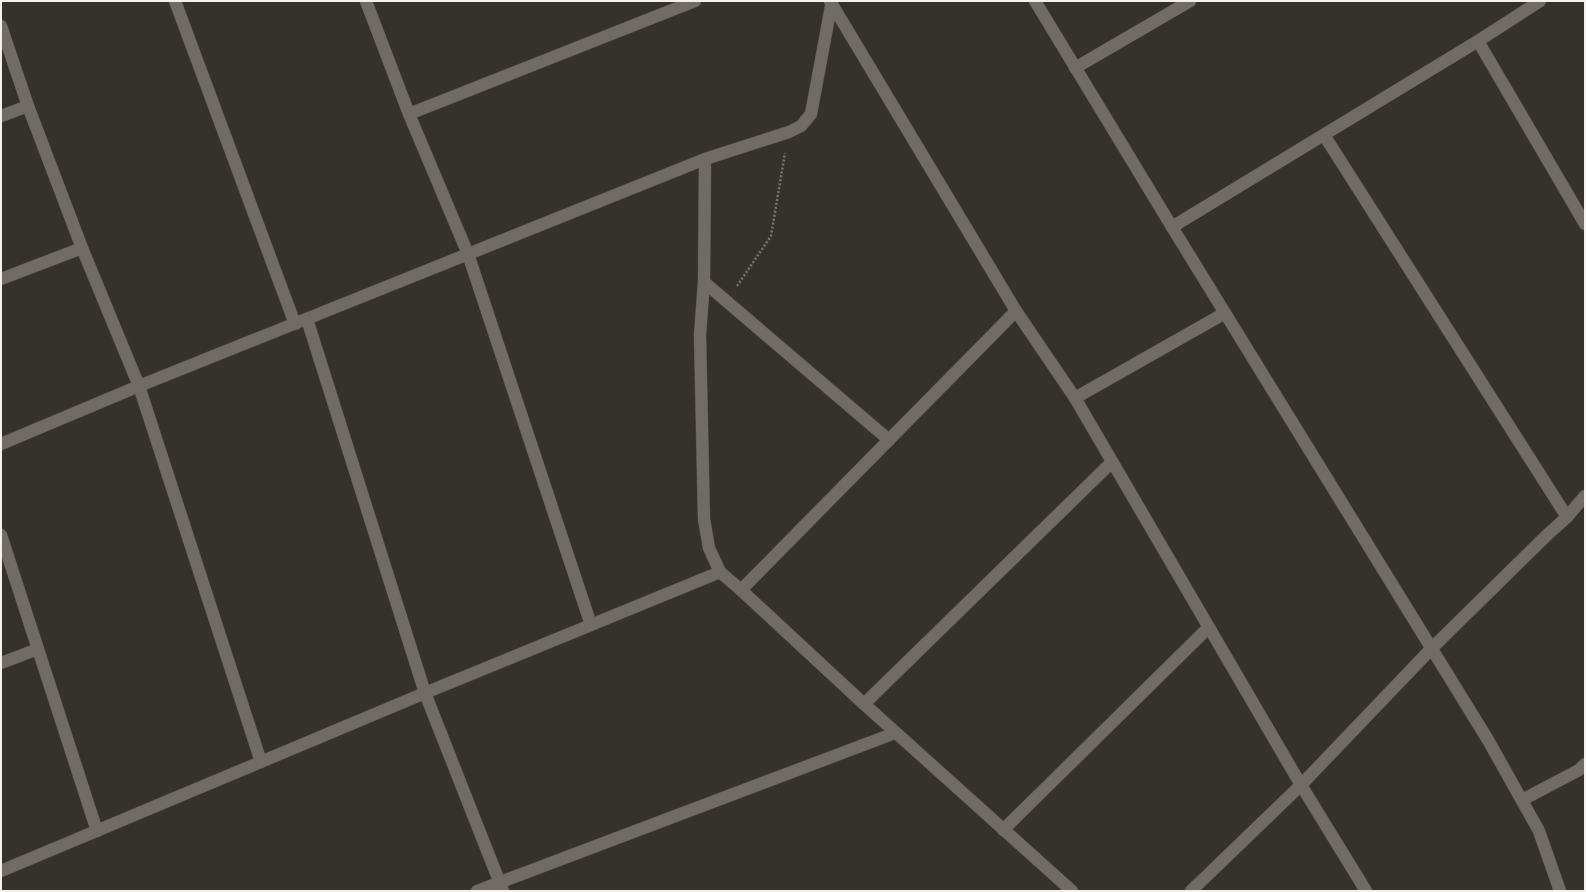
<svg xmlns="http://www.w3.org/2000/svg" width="1586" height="892" viewBox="0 0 1586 892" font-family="'Public Sans',sans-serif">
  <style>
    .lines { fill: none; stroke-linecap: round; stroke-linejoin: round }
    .minor-casing { stroke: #504d48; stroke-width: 13 }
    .path { stroke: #787571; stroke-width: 2.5; stroke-dasharray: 2 2; stroke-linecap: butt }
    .minor { stroke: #706b66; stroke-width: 12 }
  </style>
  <rect width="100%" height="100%" fill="#35312c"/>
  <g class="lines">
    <g class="minor-casing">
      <g id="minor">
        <polyline points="175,1 295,324"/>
        <polyline points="366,1 409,114 468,254 591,625"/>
        <polyline points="830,1 1016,311 1075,398 1301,785 1366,891"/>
        <polyline points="1035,1 1172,227 1488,740 1539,831 1560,891"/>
        <polyline points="1,26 28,106 82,248 139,386 261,762"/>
        <polyline points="1478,41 1585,224"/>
        <polyline points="1075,68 1190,1"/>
        <polyline points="409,114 695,1"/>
        <polyline points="1,116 28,106"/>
        <polyline points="1324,135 1567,517"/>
        <polyline points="705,159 704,282 700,335 704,519 709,548 720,572 741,590 864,704 1072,891"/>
        <polyline points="1172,227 1478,41 1540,1"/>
        <polyline points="1,279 82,248"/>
        <polyline points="704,282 889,440"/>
        <polyline points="307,319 425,693 503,891"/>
        <polyline points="1075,398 1225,313"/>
        <polyline points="1,444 139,386 705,159 789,132 801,126 811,114 832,1"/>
        <polyline points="1,535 97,831"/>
        <polyline points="741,590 1016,311"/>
        <polyline points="1,663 38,649"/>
        <polyline points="864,704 1112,462"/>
        <polyline points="1522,800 1579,770 1585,764"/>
        <polyline points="1003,830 1209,627"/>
        <polyline points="1,871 425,693 720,572"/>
        <polyline points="477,891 895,733"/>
        <polyline points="1191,891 1301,785 1431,649 1547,535 1567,517 1585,496"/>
      </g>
    </g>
    <polyline class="path" points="737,286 771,236 785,153"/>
    <use href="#minor" class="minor"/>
  </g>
  <rect width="1586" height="892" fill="none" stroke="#f3f0ed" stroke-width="4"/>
</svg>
